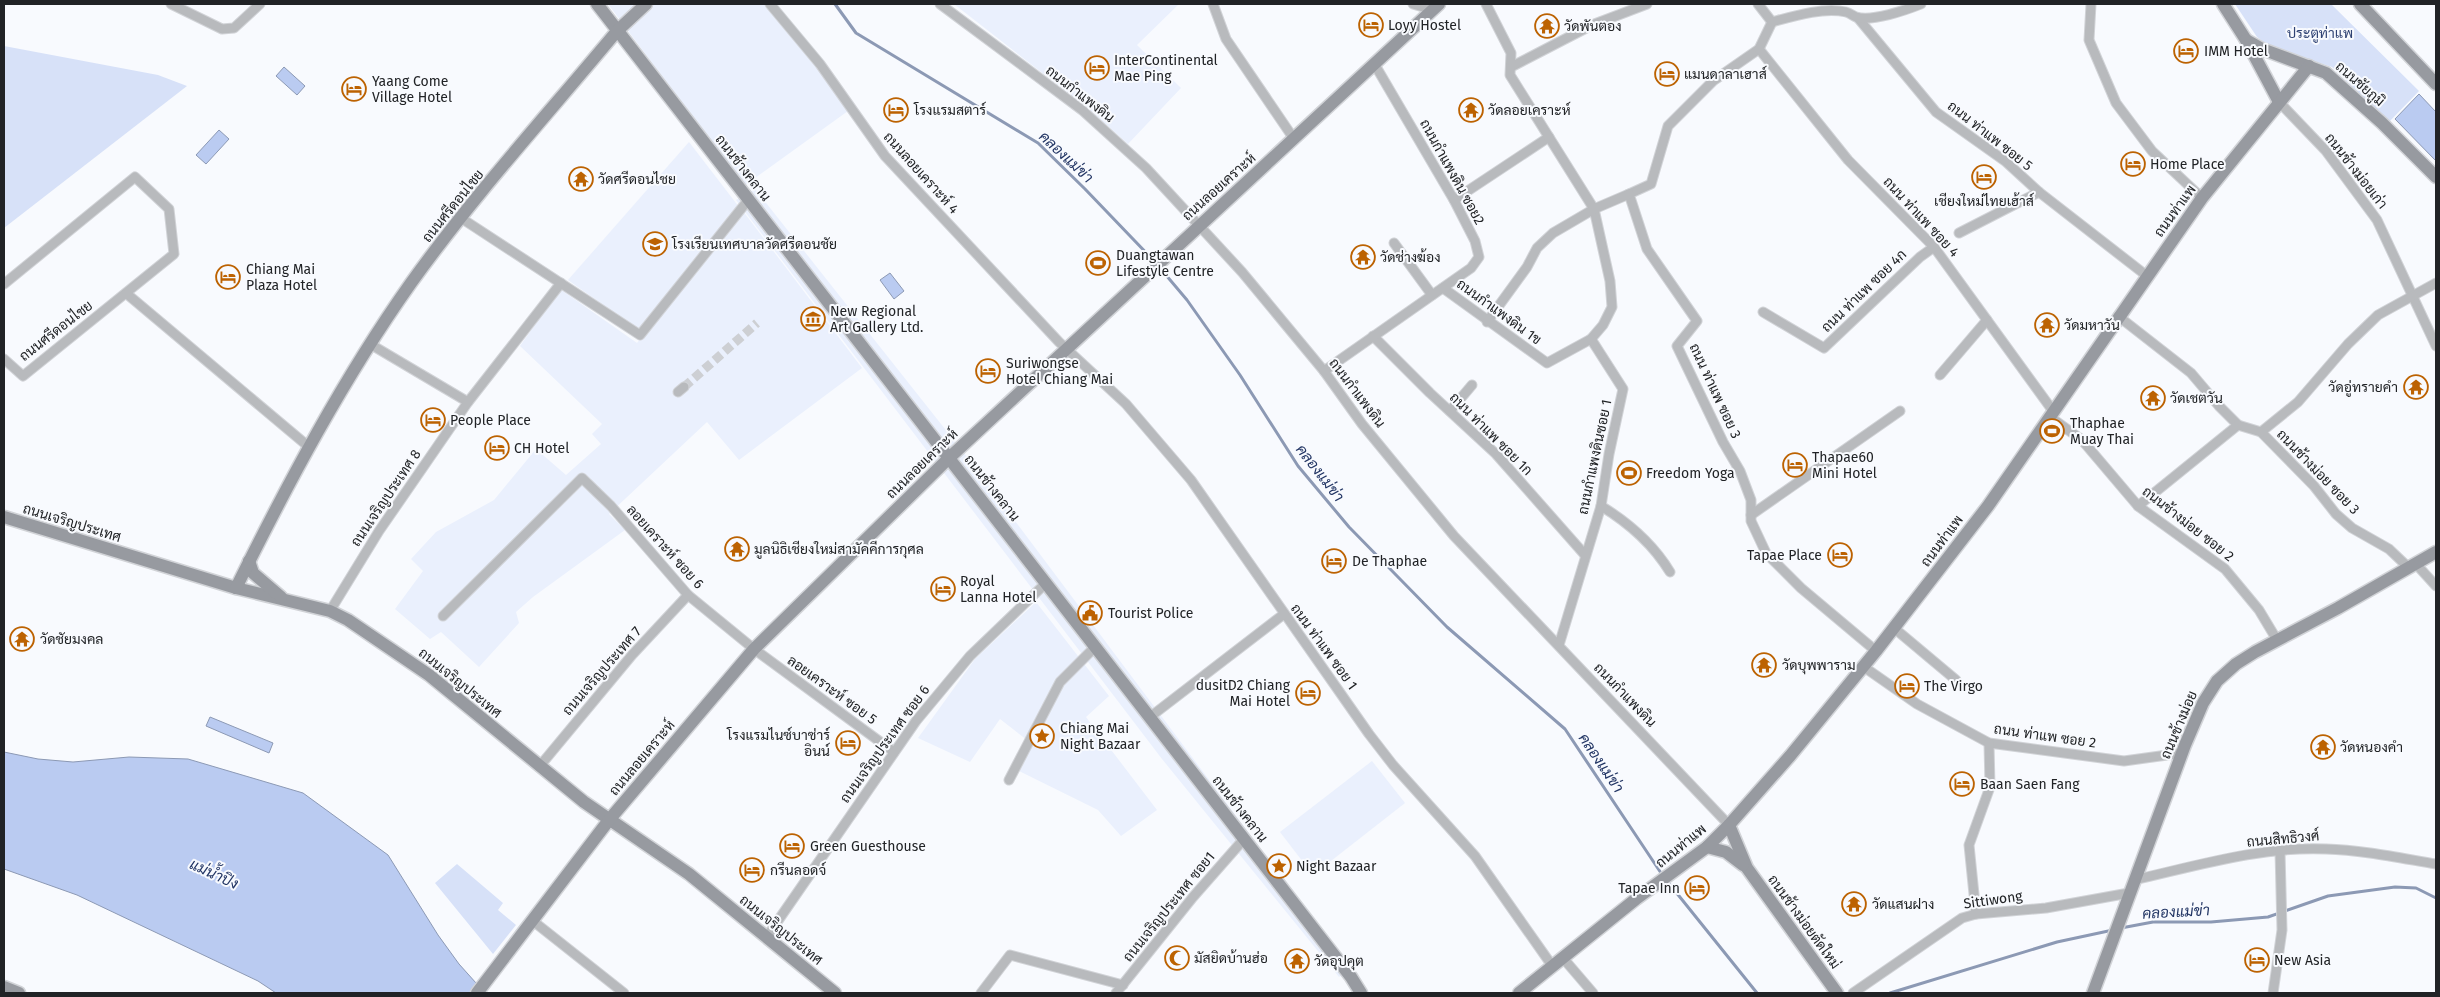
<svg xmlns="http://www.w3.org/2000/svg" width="2440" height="997" viewBox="0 0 2440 997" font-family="'Fira Sans',Sarabun,sans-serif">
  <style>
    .built { fill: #eaf0fd }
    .green { fill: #d7e1f8 }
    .water { fill: #bacbf1; stroke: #8c99b4 }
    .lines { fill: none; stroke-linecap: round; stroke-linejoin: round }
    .stream { stroke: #8c99b4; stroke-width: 3 }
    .street-tunnel { stroke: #cdcfd3; stroke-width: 9; stroke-dasharray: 9 4.5; stroke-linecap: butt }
    .street-casing { stroke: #d1d3d7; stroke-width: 11 }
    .secondary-casing { stroke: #d1d3d7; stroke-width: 15 }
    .street { stroke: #b8babd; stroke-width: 9 }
    .secondary { stroke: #979aa0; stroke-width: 12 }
    .labels { text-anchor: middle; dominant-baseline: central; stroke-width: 4; stroke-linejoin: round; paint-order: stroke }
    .poi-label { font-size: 14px; fill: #212326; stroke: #f8fafe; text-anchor: start }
    .park-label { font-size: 14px; fill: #2f4273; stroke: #f8fafe }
    .street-label { font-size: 14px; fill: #212326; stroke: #f8fafe }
    .water-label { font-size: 15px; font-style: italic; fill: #223564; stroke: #f8fafe }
  </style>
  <rect width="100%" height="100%" fill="#f8fafe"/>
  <g class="built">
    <polygon points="608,4 765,4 817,67 848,111 744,186"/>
    <polygon points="954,4 1179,4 1137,45 1181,88 1128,144 1091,111"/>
    <polygon points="689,142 739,207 648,322 637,329 568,280"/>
    <polygon points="755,189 964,453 1351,969 1339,977 1162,759 736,200"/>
    <polygon points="743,211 862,368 739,460 707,422 609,514 625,530 533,597 516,612 519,623 479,667 441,632 430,639 395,609 423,571 411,559 436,532 494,500 536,449 566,475 601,444 592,434 602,424 520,346 560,289 637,343"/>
    <polygon points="1036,602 1109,696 1086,717 1157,810 1121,836 1098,810 1019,771 1032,744 1000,719 970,762 918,738 975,659"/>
    <polygon points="1372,761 1405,803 1313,875 1280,832"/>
  </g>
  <g class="green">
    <polygon points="2235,4 2331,4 2419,91 2389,122 2332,67 2269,46 2257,37"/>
    <polygon points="4,46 158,75 187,86 4,228"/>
    <polygon points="457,864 503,903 498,910 516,925 493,954 435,883"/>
  </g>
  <g class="water">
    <polygon points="284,67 305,86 297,95 276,76"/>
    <polygon points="2419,94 2436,112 2436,161 2395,119"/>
    <polygon points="219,130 229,139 206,164 196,155"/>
    <polygon points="890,273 904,291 894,299 880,280"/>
    <polygon points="210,717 273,743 269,753 206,726"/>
    <polygon points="4,752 38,759 73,762 129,757 188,759 303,793 388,855 438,935 459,964 485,993 276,993 258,981 77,895 4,869"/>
  </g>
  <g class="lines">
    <g class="stream">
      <polyline points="835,4 856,33 1038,143 1085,189 1156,263"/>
      <polyline points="1160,268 1187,300 1240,375 1298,466 1349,527 1447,627 1565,729 1663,876"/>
      <polyline points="1667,881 1757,993"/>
      <polyline points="2121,928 2153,922 2211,922 2268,917 2328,896 2395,887 2416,888 2436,898"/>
      <polyline points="1890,993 2057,942 2113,930"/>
    </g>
    <polyline class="street-tunnel" points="684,387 757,323"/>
    <g class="street-casing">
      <g id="street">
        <polyline points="171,4 222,29 234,28 260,4"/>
        <polyline points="770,4 820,64 885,156 1059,342 1126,404 1191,480 1369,734 1393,765 1475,856 1553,967"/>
        <polyline points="940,4 1082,110 1146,168 1242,272 1324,371 1362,424 1454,536 1729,825"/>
        <polyline points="1213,4 1226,39 1294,139"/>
        <polyline points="1413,4 1433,10"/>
        <polyline points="1758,4 1772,22"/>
        <polyline points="2091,4 2089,40 2116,103 2152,151 2202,198"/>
        <polyline points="1858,18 1936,112 2005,161 2039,192 2147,276"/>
        <polyline points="1772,22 1759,49 1713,81 1668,126 1651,184 1629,194 1647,249 1697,321 1677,346 1723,442 1740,471 1751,500 1751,521 1766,553 1801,588 1876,651"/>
        <path d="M 1772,22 C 1794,16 1823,7 1846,12 C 1850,13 1853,16 1856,17 C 1872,22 1906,10 1921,4"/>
        <polyline points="1759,49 1848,160 1934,247 2053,411"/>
        <polyline points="1511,67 1592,25 1647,4"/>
        <polyline points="2279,102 2326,151 2377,220 2436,346"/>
        <polyline points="1454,200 1549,137"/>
        <polyline points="461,218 640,335 749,199"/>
        <polyline points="1959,233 2039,192"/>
        <polyline points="1394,243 1432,295"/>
        <polyline points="4,284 135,177 169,209 174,254 23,376 4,359"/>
        <polyline points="1443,288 1547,363 1591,339 1603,325 1612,307 1610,281 1594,209 1510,75 1511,53 1486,4"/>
        <polyline points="127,294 309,447"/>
        <polyline points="1763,312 1824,348 1920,257 1934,247"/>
        <polyline points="2118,316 2191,373 2219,406 2238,425 2261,432 2314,486 2336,514 2352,528 2389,549 2409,568"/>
        <polyline points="1487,322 1527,267 1537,248 1553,233 1594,209 1629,194"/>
        <polyline points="1373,336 1430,393 1496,454 1585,555"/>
        <polyline points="370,344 468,402"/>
        <polyline points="1324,371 1471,268 1479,257 1475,241 1454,200 1375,65"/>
        <polyline points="1940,375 1987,320"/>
        <polyline points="678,392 684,387"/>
        <polyline points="1450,411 1472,385"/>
        <polyline points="2050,417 2082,440 2138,506 2225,569 2259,610 2277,640"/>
        <polyline points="2261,432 2298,402 2348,344 2378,315 2436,283"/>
        <path d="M 1601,506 C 1629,523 1653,544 1670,572"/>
        <polyline points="2138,506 2238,425"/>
        <polyline points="1751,515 1900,411"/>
        <polyline points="2416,564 2436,586"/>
        <polyline points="330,611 379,531 468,402 561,283"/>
        <polyline points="443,616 582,478 611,506 688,595 754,649 894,752"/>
        <polyline points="1894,628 1956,680"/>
        <polyline points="1559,645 1601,506 1609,454 1623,389 1591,339"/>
        <polyline points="1864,667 1917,704 1989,743 2124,761 2182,753"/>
        <polyline points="1150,717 1284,614"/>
        <polyline points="539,767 632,655 688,595"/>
        <polyline points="1009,780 1060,682 1095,647"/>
        <path d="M 2134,880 C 2196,866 2261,846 2326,849 C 2363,850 2400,858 2436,864"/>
        <polyline points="1976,914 1969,845 1990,787 1989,743"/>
        <polyline points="533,921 624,993"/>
        <polyline points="766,938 916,721 970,656 1046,583"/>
        <polyline points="1563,958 1593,993"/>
        <polyline points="981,993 1010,955 1123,985"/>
        <polyline points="1116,993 1193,897 1244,839"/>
        <polyline points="1853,993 1962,918 1976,914 2046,908 2129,893"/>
        <polyline points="2273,993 2282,930 2280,851"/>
      </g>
    </g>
    <g class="secondary-casing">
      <g id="secondary">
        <polyline points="597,4 1351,977 1361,993"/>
        <polyline points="2223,4 2246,40 2279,102"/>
        <polyline points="2360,4 2436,84"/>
        <polyline points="2246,40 2262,49 2326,73 2382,123 2436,177"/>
        <polyline points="4,517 236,588 330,611 348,620 429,675 584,802 689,874 835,993"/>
        <polyline points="249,561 253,573 281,597"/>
        <path d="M 236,588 C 288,483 343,379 411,283 C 474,195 548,114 617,31 L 646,4"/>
        <polyline points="1729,825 1747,868 1837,993"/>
        <polyline points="1707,847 1726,852 1743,865"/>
        <polyline points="4,987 19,993"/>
        <polyline points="477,993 609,820 754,649 949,458 1439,4"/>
        <polyline points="1519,993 1636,899 1707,847 1729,825 1790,756 1876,651 1988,506 2202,198 2309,66"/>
        <polyline points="2093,993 2185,745 2203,703 2217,681 2236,664 2255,652 2338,608 2436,552"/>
      </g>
    </g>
    <use href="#street" class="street"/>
    <use href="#secondary" class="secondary"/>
  </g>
  <defs>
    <g id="hotel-ring" transform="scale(1.25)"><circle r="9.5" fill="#f8fafe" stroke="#bc6201" stroke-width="1.5"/><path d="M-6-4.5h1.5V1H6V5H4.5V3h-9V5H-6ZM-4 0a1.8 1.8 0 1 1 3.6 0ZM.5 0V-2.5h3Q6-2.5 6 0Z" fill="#bc6201"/></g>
    <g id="temple-ring" transform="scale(1.25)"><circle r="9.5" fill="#f8fafe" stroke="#bc6201" stroke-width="1.5"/><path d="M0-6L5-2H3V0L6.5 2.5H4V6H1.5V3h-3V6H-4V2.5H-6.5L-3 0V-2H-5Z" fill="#bc6201"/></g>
    <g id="school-ring" transform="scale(1.25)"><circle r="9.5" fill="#f8fafe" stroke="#bc6201" stroke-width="1.5"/><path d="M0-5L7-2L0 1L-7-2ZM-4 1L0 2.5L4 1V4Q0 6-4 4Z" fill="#bc6201"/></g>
    <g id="stadium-ring" transform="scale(1.25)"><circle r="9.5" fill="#f8fafe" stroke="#bc6201" stroke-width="1.5"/><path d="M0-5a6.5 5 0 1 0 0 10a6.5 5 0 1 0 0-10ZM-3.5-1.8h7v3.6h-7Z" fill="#bc6201"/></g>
    <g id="museum-ring" transform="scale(1.25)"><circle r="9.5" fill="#f8fafe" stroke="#bc6201" stroke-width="1.5"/><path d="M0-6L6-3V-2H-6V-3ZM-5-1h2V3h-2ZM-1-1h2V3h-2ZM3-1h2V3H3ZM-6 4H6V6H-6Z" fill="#bc6201"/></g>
    <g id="civic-ring" transform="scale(1.25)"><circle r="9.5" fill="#f8fafe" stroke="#bc6201" stroke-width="1.5"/><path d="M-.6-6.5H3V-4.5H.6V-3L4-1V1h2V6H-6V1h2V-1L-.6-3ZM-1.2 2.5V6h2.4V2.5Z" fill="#bc6201"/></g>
    <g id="sight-ring" transform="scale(1.25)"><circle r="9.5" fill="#f8fafe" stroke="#bc6201" stroke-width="1.5"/><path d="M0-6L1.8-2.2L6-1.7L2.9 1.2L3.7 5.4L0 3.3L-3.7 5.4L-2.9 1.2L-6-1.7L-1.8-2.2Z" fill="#bc6201"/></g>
    <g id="mosque-ring" transform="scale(1.25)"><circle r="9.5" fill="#f8fafe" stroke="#bc6201" stroke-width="1.5"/><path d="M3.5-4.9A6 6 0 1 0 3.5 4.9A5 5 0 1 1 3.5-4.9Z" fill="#bc6201"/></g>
  </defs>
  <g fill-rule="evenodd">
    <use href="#hotel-ring" x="1371" y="25"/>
    <use href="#temple-ring" x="1547" y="26"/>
    <use href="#hotel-ring" x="2186" y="51"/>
    <use href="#hotel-ring" x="1097" y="68"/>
    <use href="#hotel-ring" x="1667" y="74"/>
    <use href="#hotel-ring" x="354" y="89"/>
    <use href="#hotel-ring" x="896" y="110"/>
    <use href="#temple-ring" x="1471" y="110"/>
    <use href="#hotel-ring" x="2133" y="164"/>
    <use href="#hotel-ring" x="1984" y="177"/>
    <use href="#temple-ring" x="581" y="179"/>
    <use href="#school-ring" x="655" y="244"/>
    <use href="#temple-ring" x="1363" y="257"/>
    <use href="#stadium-ring" x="1098" y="263"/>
    <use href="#hotel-ring" x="228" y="277"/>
    <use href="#museum-ring" x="813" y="319"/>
    <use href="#temple-ring" x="2047" y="325"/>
    <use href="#hotel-ring" x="988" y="371"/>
    <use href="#temple-ring" x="2416" y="387"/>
    <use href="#temple-ring" x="2153" y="398"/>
    <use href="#hotel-ring" x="433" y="420"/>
    <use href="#stadium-ring" x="2052" y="431"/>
    <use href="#hotel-ring" x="497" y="448"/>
    <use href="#hotel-ring" x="1795" y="465"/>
    <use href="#stadium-ring" x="1629" y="473"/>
    <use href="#temple-ring" x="737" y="549"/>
    <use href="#hotel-ring" x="1840" y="555"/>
    <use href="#hotel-ring" x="1334" y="561"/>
    <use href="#hotel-ring" x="943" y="589"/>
    <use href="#civic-ring" x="1090" y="613"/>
    <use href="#temple-ring" x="22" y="639"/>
    <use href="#temple-ring" x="1764" y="665"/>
    <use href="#hotel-ring" x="1907" y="686"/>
    <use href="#hotel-ring" x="1308" y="693"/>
    <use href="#sight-ring" x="1042" y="736"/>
    <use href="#hotel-ring" x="848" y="743"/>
    <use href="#temple-ring" x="2323" y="747"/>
    <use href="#hotel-ring" x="1962" y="784"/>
    <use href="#hotel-ring" x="792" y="846"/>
    <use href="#sight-ring" x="1279" y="866"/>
    <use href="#hotel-ring" x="752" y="870"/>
    <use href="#hotel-ring" x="1697" y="888"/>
    <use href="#temple-ring" x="1854" y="904"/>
    <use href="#mosque-ring" x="1177" y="958"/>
    <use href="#hotel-ring" x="2257" y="960"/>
    <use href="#temple-ring" x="1297" y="961"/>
  </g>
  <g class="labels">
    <g class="poi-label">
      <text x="1388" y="25">Loyy Hostel</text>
      <text x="1564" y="26">วัดพันตอง</text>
      <text x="2204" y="51">IMM Hotel</text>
      <text x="1114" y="60">InterContinental<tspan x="1114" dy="16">Mae Ping</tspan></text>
      <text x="1684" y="74">แมนดาลาเฮาส์</text>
      <text x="372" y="81">Yaang Come<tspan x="372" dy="16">Village Hotel</tspan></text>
      <text x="914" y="110">โรงแรมสตาร์</text>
      <text x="1488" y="110">วัดลอยเคราะห์</text>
      <text x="2150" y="164">Home Place</text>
      <text x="598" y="179">วัดศรีดอนไชย</text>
      <text x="1984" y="201" text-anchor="middle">เชียงใหม่ไทยเฮ้าส์</text>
      <text x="672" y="244">โรงเรียนเทศบาลวัดศรีดอนชัย</text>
      <text x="1116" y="255">Duangtawan<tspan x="1116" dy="16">Lifestyle Centre</tspan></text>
      <text x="1380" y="257">วัดช่างฆ้อง</text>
      <text x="246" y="269">Chiang Mai<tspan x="246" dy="16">Plaza Hotel</tspan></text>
      <text x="830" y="311">New Regional<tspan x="830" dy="16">Art Gallery Ltd.</tspan></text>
      <text x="2064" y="325">วัดมหาวัน</text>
      <text x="1006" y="363">Suriwongse<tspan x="1006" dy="16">Hotel Chiang Mai</tspan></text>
      <text x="2398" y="387" text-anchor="end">วัดอู่ทรายคำ</text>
      <text x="2170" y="398">วัดเชตวัน</text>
      <text x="450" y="420">People Place</text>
      <text x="2070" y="423">Thaphae<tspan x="2070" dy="16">Muay Thai</tspan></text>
      <text x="514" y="448">CH Hotel</text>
      <text x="1812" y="457">Thapae60<tspan x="1812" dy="16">Mini Hotel</tspan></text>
      <text x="1646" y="473">Freedom Yoga</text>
      <text x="754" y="549">มูลนิธิเชียงใหม่สามัคคีการกุศล</text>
      <text x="1822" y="555" text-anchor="end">Tapae Place</text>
      <text x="1352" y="561">De Thaphae</text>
      <text x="960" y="581">Royal<tspan x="960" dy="16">Lanna Hotel</tspan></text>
      <text x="1108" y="613">Tourist Police</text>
      <text x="40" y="639">วัดชัยมงคล</text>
      <text x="1782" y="665">วัดบุพพาราม</text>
      <text x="1290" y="685" text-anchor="end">dusitD2 Chiang<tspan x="1290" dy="16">Mai Hotel</tspan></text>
      <text x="1924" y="686">The Virgo</text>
      <text x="1060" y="728">Chiang Mai<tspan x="1060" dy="16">Night Bazaar</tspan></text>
      <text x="830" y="735" text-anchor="end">โรงแรมไนซ์บาซ่าร์<tspan x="830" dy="16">อินน์</tspan></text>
      <text x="2340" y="747">วัดหนองคำ</text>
      <text x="1980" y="784">Baan Saen Fang</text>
      <text x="810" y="846">Green Guesthouse</text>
      <text x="1296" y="866">Night Bazaar</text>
      <text x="770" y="870">กรีนลอดจ์</text>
      <text x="1680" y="888" text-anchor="end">Tapae Inn</text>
      <text x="1872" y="904">วัดแสนฝาง</text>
      <text x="1194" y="958">มัสยิดบ้านฮ่อ</text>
      <text x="2274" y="960">New Asia</text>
      <text x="1314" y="961">วัดอุปคุต</text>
    </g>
    <g class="park-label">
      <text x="2320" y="33">ประตูท่าแพ</text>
    </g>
    <g class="street-label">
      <text transform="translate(2360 84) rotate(41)">ถนนชัยภูมิ</text>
      <text transform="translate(1080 94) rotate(38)">ถนนกำแพงดิน</text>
      <text transform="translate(1990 136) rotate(38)">ถนน ท่าแพ ซอย 5</text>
      <text transform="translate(743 168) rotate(52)">ถนนช้างคลาน</text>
      <text transform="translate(2356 171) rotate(52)">ถนนช้างม่อยเก่า</text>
      <text transform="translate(1452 172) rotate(61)">ถนนกำแพงดิน ซอย2</text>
      <text transform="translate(921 173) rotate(48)">ถนนลอยเคราะห์ 4</text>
      <text transform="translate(1219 187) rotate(-42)">ถนนลอยเคราะห์</text>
      <text transform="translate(453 206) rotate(-51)">ถนนศรีดอนไชย</text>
      <text transform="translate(2175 211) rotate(-54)">ถนนท่าแพ</text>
      <text transform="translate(1921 217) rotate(47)">ถนน ท่าแพ ซอย 4</text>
      <text transform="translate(1864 291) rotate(-44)">ถนน ท่าแพ ซอย 4ก</text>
      <text transform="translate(1499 312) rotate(36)">ถนนกำแพงดิน 1ข</text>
      <text transform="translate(56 331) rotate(-38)">ถนนศรีดอนไชย</text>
      <text transform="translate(1715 391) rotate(65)">ถนน ท่าแพ ซอย 3</text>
      <text transform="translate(1357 393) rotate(53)">ถนนกำแพงดิน</text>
      <text transform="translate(1491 434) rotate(45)">ถนน ท่าแพ ซอย 1ก</text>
      <text transform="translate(1595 457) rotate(-78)">ถนนกำแพงดินซอย 1</text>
      <text transform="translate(922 464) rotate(-44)">ถนนลอยเคราะห์</text>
      <text transform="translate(2318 472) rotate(46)">ถนนช้างม่อย ซอย 3</text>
      <text transform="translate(992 488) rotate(52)">ถนนช้างคลาน</text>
      <text transform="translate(386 498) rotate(-56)">ถนนเจริญประเทศ 8</text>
      <text transform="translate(72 523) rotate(17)">ถนนเจริญประเทศ</text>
      <text transform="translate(2188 524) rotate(38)">ถนนช้างม่อย ซอย 2</text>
      <text transform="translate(1942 541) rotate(-53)">ถนนท่าแพ</text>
      <text transform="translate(665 547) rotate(48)">ลอยเคราะห์ ซอย 6</text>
      <text transform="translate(1324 647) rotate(54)">ถนน ท่าแพ ซอย 1</text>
      <text transform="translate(602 671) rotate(-49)">ถนนเจริญประเทศ 7</text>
      <text transform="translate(460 683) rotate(39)">ถนนเจริญประเทศ</text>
      <text transform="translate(832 690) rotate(36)">ลอยเคราะห์ ซอย 5</text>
      <text transform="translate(1625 695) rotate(46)">ถนนกำแพงดิน</text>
      <text transform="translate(2179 725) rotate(-67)">ถนนช้างม่อย</text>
      <text transform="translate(2045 736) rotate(8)">ถนน ท่าแพ ซอย 2</text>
      <text transform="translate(885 744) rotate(-54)">ถนนเจริญประเทศ ซอย 6</text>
      <text transform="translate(642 758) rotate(-50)">ถนนลอยเคราะห์</text>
      <text transform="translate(1240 809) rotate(52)">ถนนช้างคลาน</text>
      <text transform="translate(2283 839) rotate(-5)">ถนนสิทธิวงศ์</text>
      <text transform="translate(1681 846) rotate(-39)">ถนนท่าแพ</text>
      <text transform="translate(1993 900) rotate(-8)">Sittiwong</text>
      <text transform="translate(1169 907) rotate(-51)">ถนนเจริญประเทศ ซอย1</text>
      <text transform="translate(1804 922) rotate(54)">ถนนช้างม่อยตัดใหม่</text>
      <text transform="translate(781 930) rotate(39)">ถนนเจริญประเทศ</text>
    </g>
    <g class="water-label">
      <text transform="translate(1066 157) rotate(43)">คลองแม่ข่า</text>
      <text transform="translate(1320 473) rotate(52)">คลองแม่ข่า</text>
      <text transform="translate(1601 763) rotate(56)">คลองแม่ข่า</text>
      <text transform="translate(214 874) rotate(25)">แม่น้ำปิง</text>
      <text transform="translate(2176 912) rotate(-3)">คลองแม่ข่า</text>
    </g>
  </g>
  <rect width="2440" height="997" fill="none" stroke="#212326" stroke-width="10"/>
</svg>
